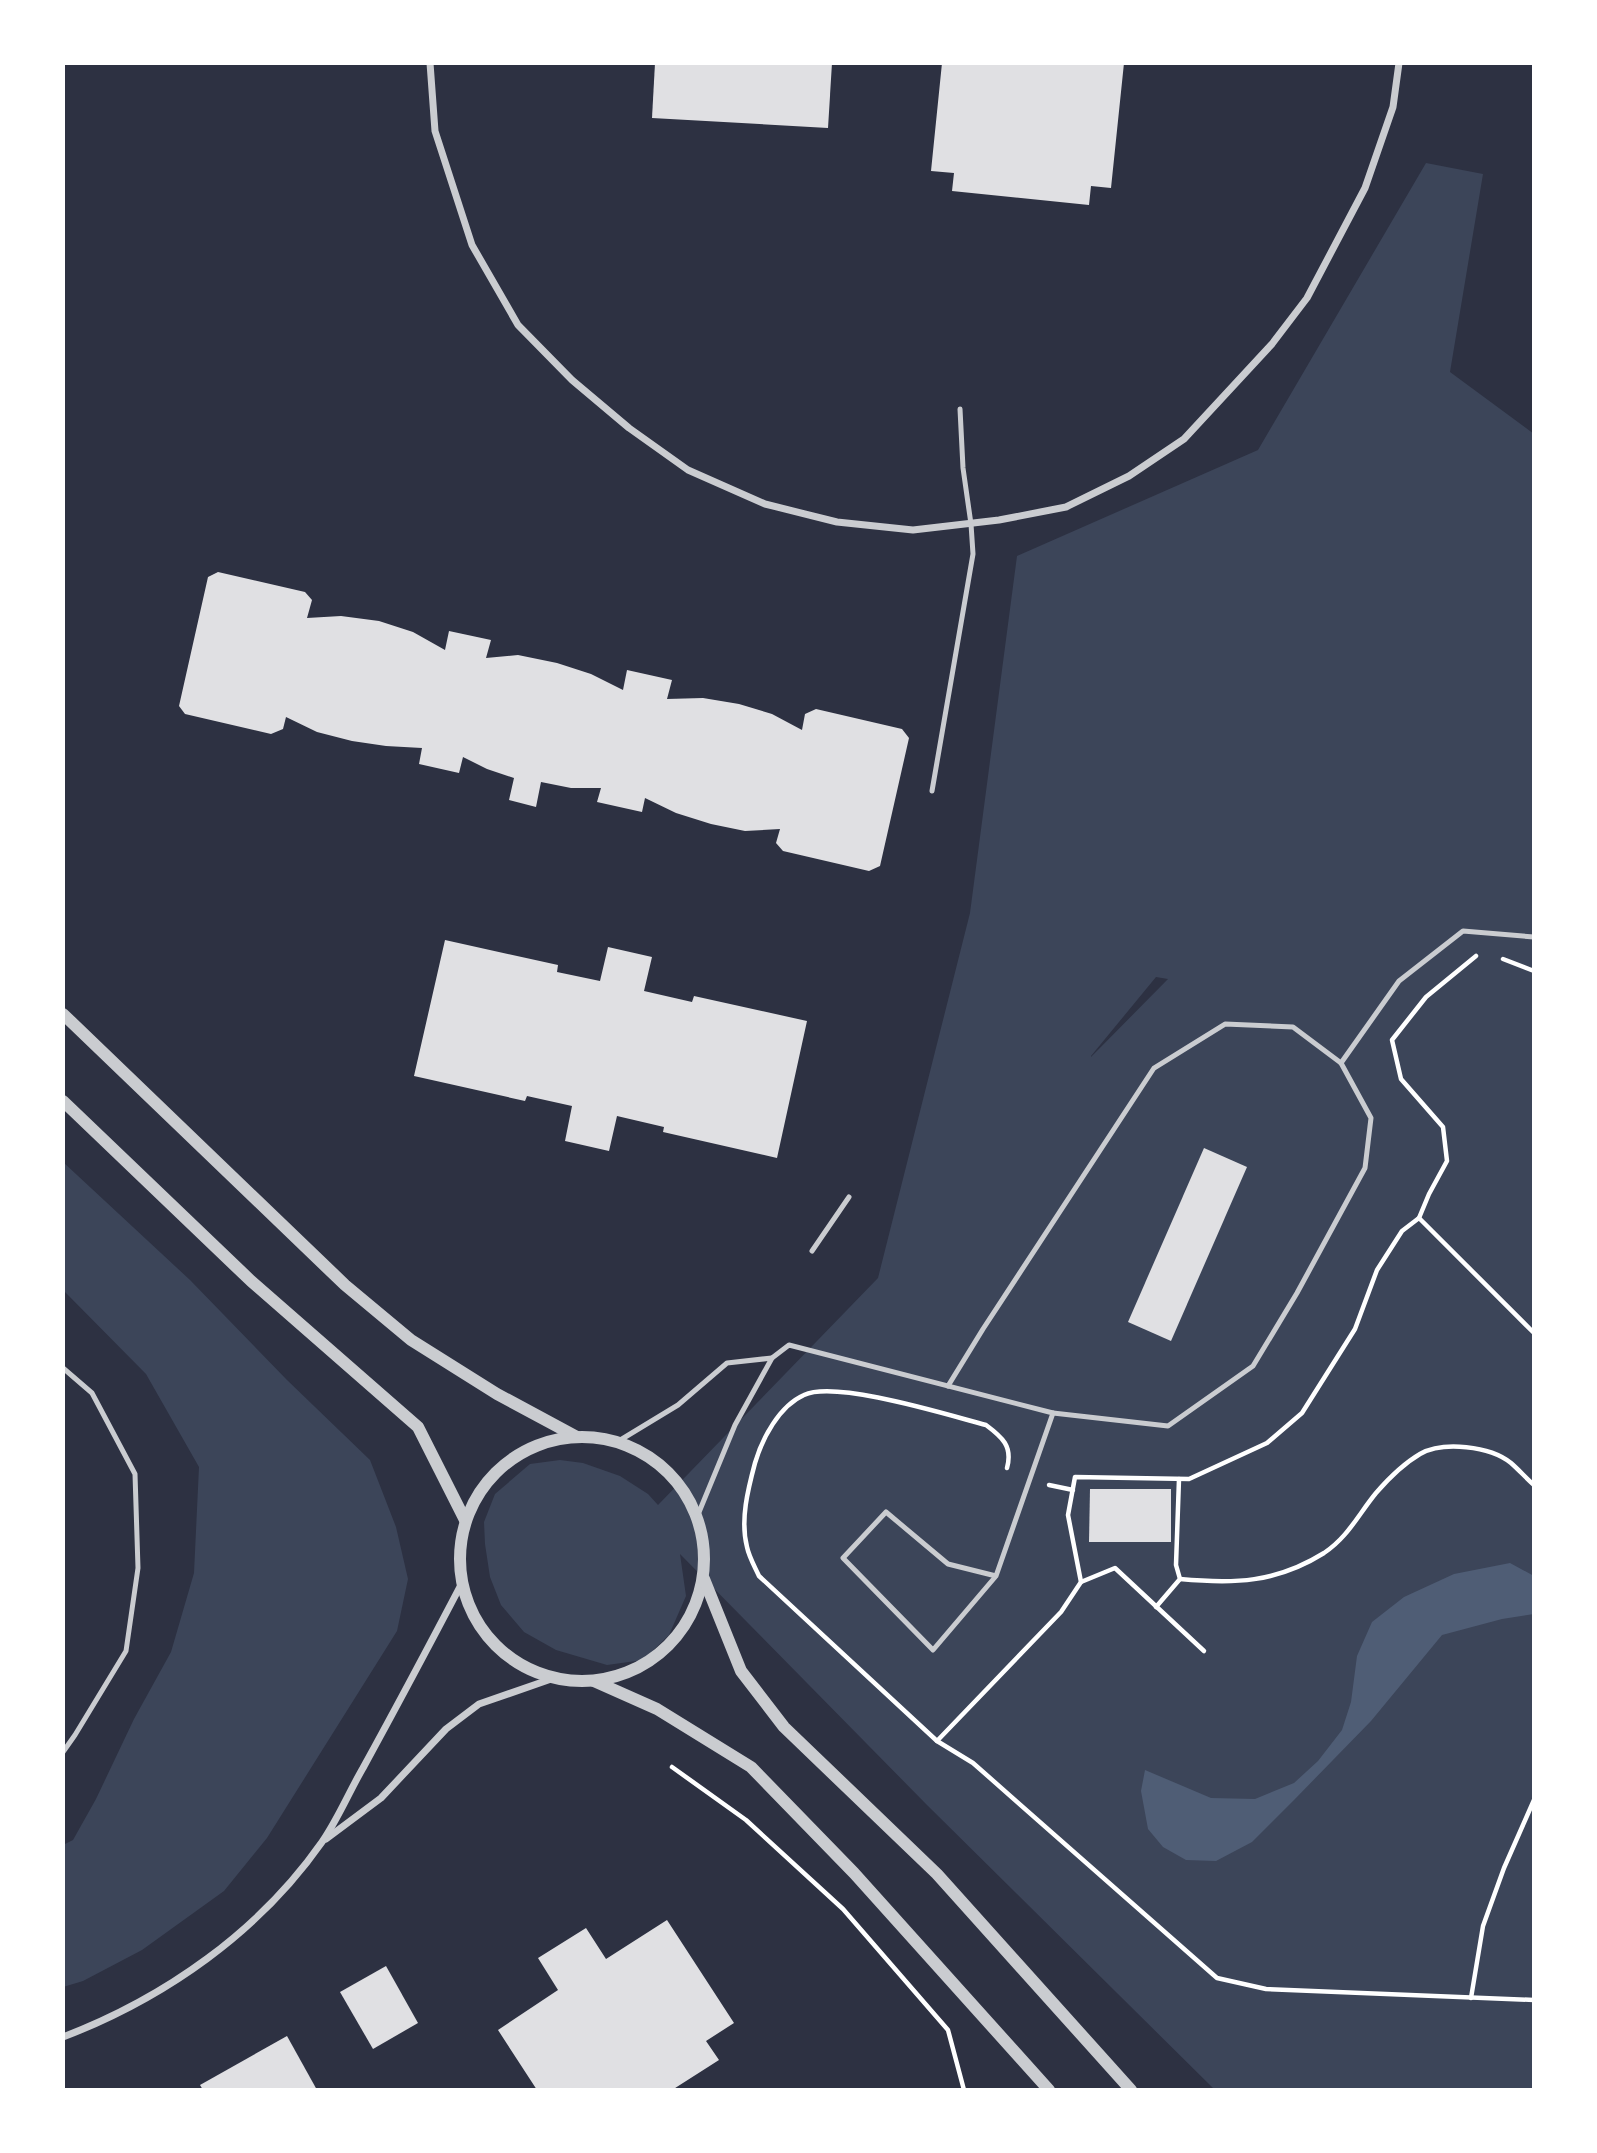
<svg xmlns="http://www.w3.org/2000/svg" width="1597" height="2153" viewBox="0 0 1597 2153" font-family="Karla,sans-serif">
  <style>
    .green { fill: #3c4559; fill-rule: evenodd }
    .water { fill: #4f5d75 }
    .building { fill: #e0e0e3 }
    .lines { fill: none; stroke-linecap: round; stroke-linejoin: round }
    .path { stroke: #fff; stroke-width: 4.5 }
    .service { stroke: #caccd0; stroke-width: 5 }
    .minor { stroke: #caccd0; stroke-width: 7 }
    .tertiary { stroke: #caccd0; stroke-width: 12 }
  </style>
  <rect width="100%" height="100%" fill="#2d3142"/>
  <g class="green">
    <path d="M 1426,163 L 1483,174 L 1450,372 L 1534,434 L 1534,2090 L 1215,2090 L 927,1805 L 680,1554 L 686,1596 L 669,1635 L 643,1660 L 607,1665 L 556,1650 L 524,1632 L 501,1605 L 490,1577 L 485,1544 L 484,1522 L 495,1494 L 530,1464 L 560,1460 L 583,1463 L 620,1476 L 648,1494 L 658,1505 L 878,1278 L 970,913 L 1017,556 L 1258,450 ZM 1156,977 L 1168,979 L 1091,1057 L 1091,1056 Z"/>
    <polygon points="63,1162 190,1280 287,1380 370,1460 396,1527 408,1579 397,1631 267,1838 224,1891 142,1950 83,1981 63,1987 63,1845 73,1840 96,1799 134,1719 171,1652 194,1573 199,1467 146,1374 63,1290"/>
  </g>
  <polygon class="water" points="1510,1563 1534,1576 1534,1614 1502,1619 1442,1635 1371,1721 1295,1799 1252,1842 1216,1861 1186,1860 1163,1847 1148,1829 1141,1791 1145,1770 1211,1798 1255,1799 1294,1783 1318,1761 1342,1730 1351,1702 1357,1656 1372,1622 1404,1597 1454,1574"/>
  <g class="building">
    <polygon points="655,63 832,63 828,128 652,118"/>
    <polygon points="942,63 1124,63 1111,188 1091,186 1089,205 952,191 954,173 931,171"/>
    <polygon points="218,572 305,592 312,600 307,618 341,616 379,621 413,632 445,650 449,631 491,640 486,658 518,655 557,663 591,674 623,690 627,670 672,680 667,699 703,698 739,704 772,714 802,730 805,714 816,709 902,729 909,738 880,866 869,871 783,851 776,843 780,829 745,831 711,824 676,813 645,798 642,812 597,802 601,788 571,788 541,782 536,807 509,800 514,778 487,769 463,757 459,773 419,764 422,748 386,746 352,741 317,732 286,717 283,729 271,734 185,714 179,706 208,577"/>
    <polygon points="445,940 558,965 557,972 600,981 608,947 652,957 644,991 692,1002 694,996 807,1021 777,1158 663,1132 664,1127 617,1116 609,1151 565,1141 572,1106 527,1096 525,1101 414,1076"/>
    <polygon points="1204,1148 1247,1167 1171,1341 1128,1322"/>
    <polygon points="1090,1489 1171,1489 1171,1542 1089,1542"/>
    <polygon points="667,1920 734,2023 706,2041 719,2060 672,2090 537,2090 498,2030 558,1990 538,1958 586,1928 606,1959"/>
    <polygon points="386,1966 418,2023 373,2049 340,1992"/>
    <polygon points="287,2036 317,2090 203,2090 200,2085"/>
  </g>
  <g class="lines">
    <g class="path">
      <polyline points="1503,959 1534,971"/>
      <polyline points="1419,1218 1429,1194 1447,1161 1443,1127 1401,1079 1392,1040 1426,997 1476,956"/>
      <path d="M 1007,1468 C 1013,1446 1002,1437 986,1425 C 948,1415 836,1380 804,1395 C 779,1406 762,1439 755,1463 C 748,1489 740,1520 747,1547 C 749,1557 755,1567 759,1576 L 937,1741 L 973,1763 L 1217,1978 L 1266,1989 L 1534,2000"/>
      <polyline points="1049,1485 1073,1490"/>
      <path d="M 1180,1579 C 1234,1584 1276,1583 1324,1553 C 1348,1537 1358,1515 1376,1493 C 1389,1478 1403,1464 1420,1454 C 1443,1441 1490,1446 1511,1463 C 1519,1470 1526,1478 1534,1485"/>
      <polyline points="1081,1582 1115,1568 1204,1651"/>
      <polyline points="1156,1607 1180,1579 1176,1565 1179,1479"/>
      <polyline points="937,1741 1061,1612 1081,1582 1068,1515 1075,1477 1189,1479 1267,1443 1302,1413 1355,1329 1377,1270 1402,1231 1419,1218 1534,1333"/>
      <polyline points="672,1767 746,1820 843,1909 948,2030 964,2090"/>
      <polyline points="1471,1998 1483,1926 1504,1868 1534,1800"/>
    </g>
    <g class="service">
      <polyline points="932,791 973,554 971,524 963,468 960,409"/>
      <polyline points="812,1251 849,1197"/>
      <polyline points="63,1368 92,1393 135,1474 138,1568 126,1651 75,1735 63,1752"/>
      <polyline points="948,1386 983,1329 1154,1068 1225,1024 1293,1027 1341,1063"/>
      <polyline points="1053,1413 1168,1426 1253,1366 1297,1293 1365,1168 1371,1118 1341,1063 1399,981 1463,931 1534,937"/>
      <polyline points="617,1442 678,1405 727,1363 772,1358"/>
      <polyline points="697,1517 735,1425 772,1358 789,1345 1053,1413 996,1576 933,1650 843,1558 886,1512 948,1564 996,1576"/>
    </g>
    <g class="minor">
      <polyline points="430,63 435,131 472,245 518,325 572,380 629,428 688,470 765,504 837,522 913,530 999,520 1066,507 1129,476 1184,439 1272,344 1307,298 1365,188 1393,107 1399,63"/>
      <polyline points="326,1839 381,1798 446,1729 479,1704 554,1678"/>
      <path d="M 63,2037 C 165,1998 259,1932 322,1842 C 338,1819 349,1792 363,1768 C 397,1706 430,1644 463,1581"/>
    </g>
    <g class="tertiary">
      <polyline points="63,1014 345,1285 411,1340 497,1394 577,1437"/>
      <polyline points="63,1101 251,1281 418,1427 465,1520"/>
      <circle cx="582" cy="1559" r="122"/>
      <polyline points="704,1579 741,1671 784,1727 937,1874 1131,2090"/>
      <polyline points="594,1681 657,1709 751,1767 854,1873 1049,2090"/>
    </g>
  </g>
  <rect width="1597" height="2153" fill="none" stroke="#ffffff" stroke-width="130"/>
</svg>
